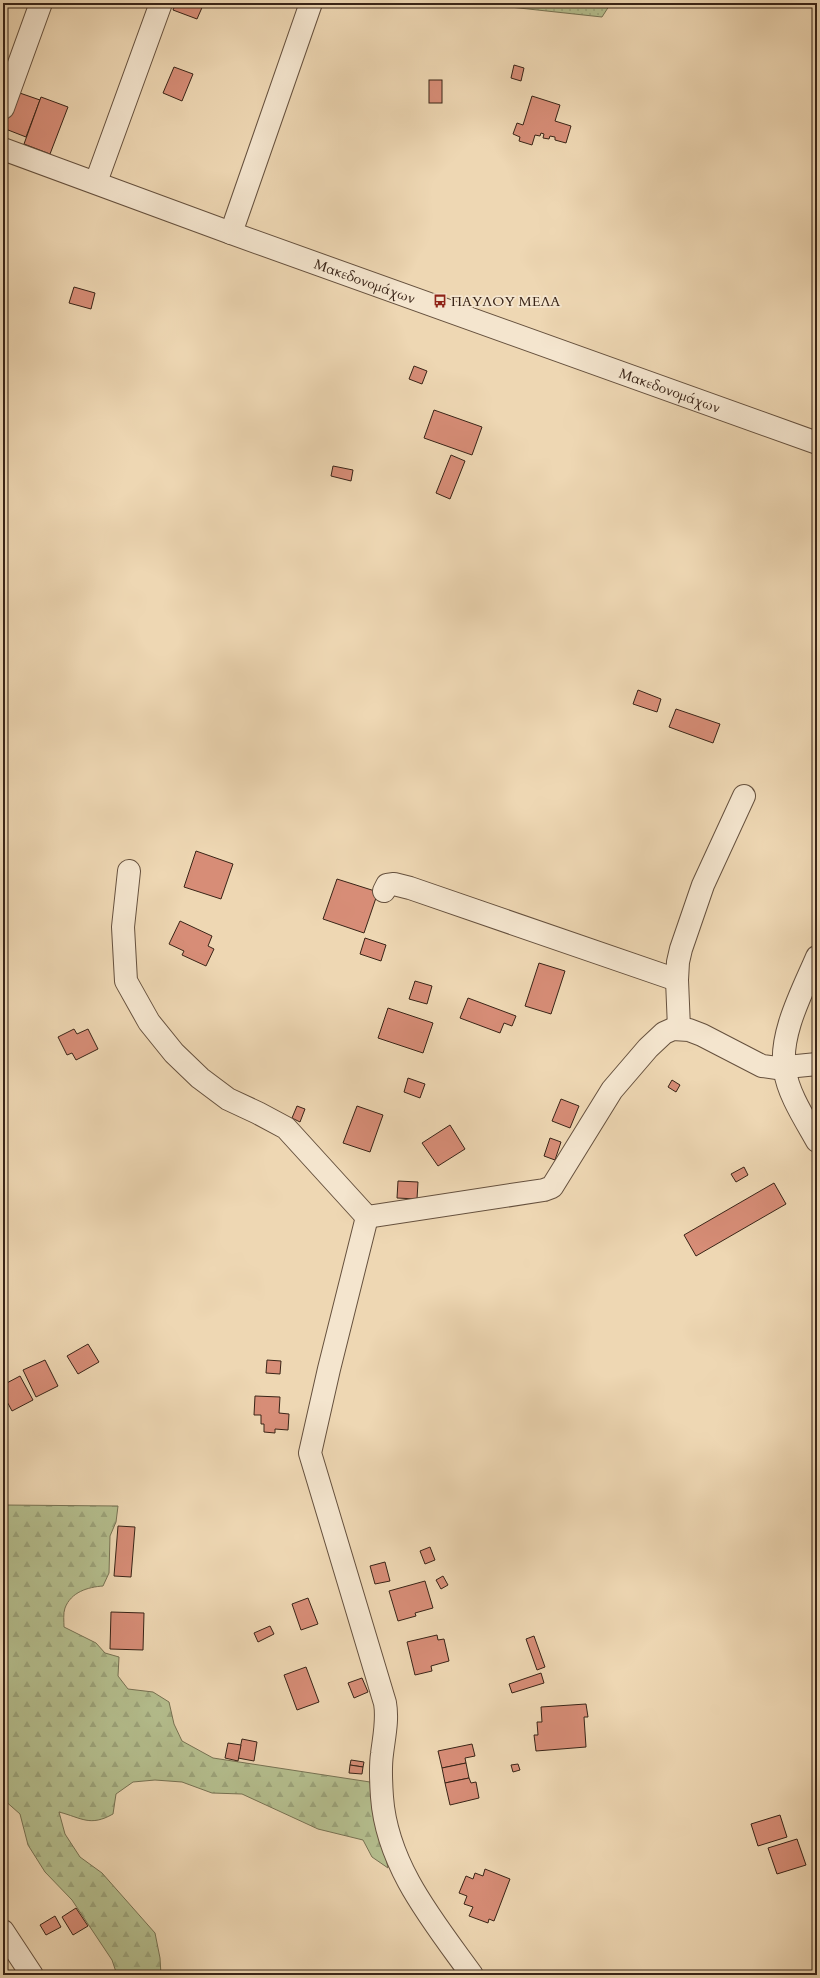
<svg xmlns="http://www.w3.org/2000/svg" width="820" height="1978" viewBox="0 0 820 1978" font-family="Cardo,serif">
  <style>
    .grass { fill: url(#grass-dots); stroke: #777253 }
    .forest { fill: url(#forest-firs); stroke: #777253 }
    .building { fill: #d78d77; stroke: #392417 }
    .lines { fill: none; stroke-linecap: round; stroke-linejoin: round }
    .minor-casing { stroke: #66513e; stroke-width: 24 }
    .minor { stroke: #f4e5ce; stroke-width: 22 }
    .labels { text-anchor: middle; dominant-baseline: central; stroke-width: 3.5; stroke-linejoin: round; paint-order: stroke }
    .street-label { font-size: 14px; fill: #392417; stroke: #f4e5ce }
    .poi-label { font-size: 14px; fill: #392417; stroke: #f4e5ce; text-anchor: start }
  </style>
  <defs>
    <pattern id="grass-dots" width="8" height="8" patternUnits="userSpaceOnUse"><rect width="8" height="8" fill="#b5bf8f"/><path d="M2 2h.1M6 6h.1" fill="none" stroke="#9ca47b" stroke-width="1.8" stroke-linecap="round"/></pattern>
    <pattern id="forest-firs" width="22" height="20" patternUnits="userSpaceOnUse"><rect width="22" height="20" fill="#b5bf8f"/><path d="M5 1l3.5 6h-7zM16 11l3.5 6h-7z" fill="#9ca47b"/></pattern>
  </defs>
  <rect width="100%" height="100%" fill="#eed7b3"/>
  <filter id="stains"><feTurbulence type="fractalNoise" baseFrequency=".005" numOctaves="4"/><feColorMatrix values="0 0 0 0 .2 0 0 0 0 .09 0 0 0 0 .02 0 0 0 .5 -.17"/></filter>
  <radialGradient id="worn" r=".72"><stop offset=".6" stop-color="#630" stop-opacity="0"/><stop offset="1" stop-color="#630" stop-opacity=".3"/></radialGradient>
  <polygon class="grass" points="473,3 611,3 602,17"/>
  <path class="forest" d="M 3,1505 L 118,1506 L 116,1522 L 110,1536 L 109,1573 L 103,1586 C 88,1587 71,1592 65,1608 C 63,1613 64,1622 64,1627 L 96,1643 L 105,1653 L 119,1657 L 118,1676 L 128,1689 L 153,1692 L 169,1702 L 174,1724 L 182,1741 L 213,1758 L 370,1782 L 388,1868 L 372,1857 L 363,1840 L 318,1829 L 242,1794 L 212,1793 L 182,1782 L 155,1780 L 133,1782 L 116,1794 L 113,1814 C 90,1827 82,1818 59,1812 L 65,1834 L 80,1857 L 102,1873 L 155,1933 L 160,1958 L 161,1975 L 117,1975 L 112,1960 L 72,1900 L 45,1872 L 28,1845 L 20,1814 L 3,1799 Z"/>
  <g class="building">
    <polygon points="176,3 204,3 197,19 173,10"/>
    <polygon points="514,65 524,68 521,81 511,78"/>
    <polygon points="174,67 193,74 182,101 163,93"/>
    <rect x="429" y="80" width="13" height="23"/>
    <polygon points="14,91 40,100 26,137 3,128 3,121"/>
    <polygon points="532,96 560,105 555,121 571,126 566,143 555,140 555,137 550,136 549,139 543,138 544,134 541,133 540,136 535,135 532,145 519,141 520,137 513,134 517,123 523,125"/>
    <polygon points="41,97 68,107 50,154 24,144"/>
    <polygon points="74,287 95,293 91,309 69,303"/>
    <polygon points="414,366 427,371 422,384 409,379"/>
    <polygon points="434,410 482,427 472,455 424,438"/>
    <polygon points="451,455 465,461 450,499 436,493"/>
    <polygon points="333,466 353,470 351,481 331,476"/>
    <polygon points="638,690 661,699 657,712 633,704"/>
    <polygon points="676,709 720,724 713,743 669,727"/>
    <polygon points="196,851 233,864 221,899 184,887"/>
    <polygon points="337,879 378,892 364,933 323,919"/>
    <polygon points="180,921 212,936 208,946 214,949 206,966 182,955 184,951 169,944"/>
    <polygon points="365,938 386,945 381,961 360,954"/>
    <polygon points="539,963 565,971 551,1014 525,1006"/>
    <polygon points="415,981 432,986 427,1004 409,999"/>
    <polygon points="468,998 516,1016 512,1026 504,1023 500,1033 460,1018"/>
    <polygon points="388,1008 433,1023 423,1053 378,1038"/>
    <polygon points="74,1029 77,1034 88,1029 98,1049 76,1060 72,1053 67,1055 58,1037"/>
    <polygon points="408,1078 425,1084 420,1098 404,1092"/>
    <polygon points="672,1080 680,1085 676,1092 668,1087"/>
    <polygon points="561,1099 579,1106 570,1128 552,1121"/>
    <polygon points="297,1106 305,1109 300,1122 292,1118"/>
    <polygon points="357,1106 383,1115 370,1152 343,1143"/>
    <polygon points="450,1125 465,1149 438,1166 422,1143"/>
    <polygon points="550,1138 561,1142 555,1160 544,1156"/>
    <polygon points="744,1167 748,1175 736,1182 731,1174"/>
    <polygon points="398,1181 418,1182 417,1199 397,1198"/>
    <polygon points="774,1183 786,1204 696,1256 684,1235"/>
    <polygon points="88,1344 99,1362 78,1374 67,1356"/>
    <polygon points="45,1360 58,1386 36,1397 23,1370"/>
    <polygon points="267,1360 281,1361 280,1374 266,1373"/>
    <polygon points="20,1376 33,1400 12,1411 3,1394 3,1385"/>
    <polygon points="255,1396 280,1397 279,1413 289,1414 288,1430 275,1429 275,1433 264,1432 264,1424 261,1424 261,1415 254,1415"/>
    <polygon points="118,1526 135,1527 131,1577 114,1576"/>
    <polygon points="430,1547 435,1560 425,1564 420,1551"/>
    <polygon points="385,1562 390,1581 375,1584 370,1566"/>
    <polygon points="443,1576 448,1585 441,1589 436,1580"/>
    <polygon points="425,1581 433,1608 415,1613 416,1616 398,1621 389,1591"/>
    <polygon points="308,1598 318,1624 301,1630 292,1604"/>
    <polygon points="111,1612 144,1613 143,1650 110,1649"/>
    <polygon points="270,1626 274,1634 258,1642 254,1633"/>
    <polygon points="437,1635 438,1640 444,1639 449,1661 431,1666 432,1671 415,1675 407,1642"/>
    <polygon points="534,1636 545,1667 537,1670 526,1639"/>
    <polygon points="306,1667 319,1702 297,1710 284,1675"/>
    <polygon points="541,1673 544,1683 512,1693 509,1684"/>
    <polygon points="362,1678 368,1692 354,1698 348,1683"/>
    <polygon points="586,1704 588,1717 584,1717 586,1747 536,1751 534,1735 538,1735 537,1722 542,1722 541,1707"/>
    <polygon points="242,1739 257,1742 254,1761 238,1758"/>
    <polygon points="228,1743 241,1745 238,1761 225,1758"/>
    <polygon points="472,1744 475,1756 465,1758 466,1763 442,1768 438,1751"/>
    <polygon points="351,1760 364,1762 363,1767 350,1765"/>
    <polygon points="466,1763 469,1778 445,1783 442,1768"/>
    <polygon points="518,1764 520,1770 513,1772 511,1765"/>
    <polygon points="350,1765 363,1767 362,1774 349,1773"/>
    <polygon points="469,1778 471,1783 476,1782 479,1798 450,1805 445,1783"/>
    <polygon points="780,1815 787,1837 758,1846 751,1824"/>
    <polygon points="797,1839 806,1865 777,1874 768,1848"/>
    <polygon points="485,1869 510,1879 494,1921 489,1919 488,1923 469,1916 473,1907 464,1904 467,1896 459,1893 466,1876 473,1879 475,1873 483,1876"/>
    <polygon points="76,1908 88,1926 73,1935 62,1917"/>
    <polygon points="55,1916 61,1927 46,1935 40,1925"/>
  </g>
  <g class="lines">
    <g class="minor-casing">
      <g id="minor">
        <polyline points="3,108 41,3"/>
        <path id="s1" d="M 3,149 L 231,233 L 817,443"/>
        <polyline points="96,182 161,3"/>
        <polyline points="231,233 311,3"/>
        <polyline points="129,871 123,927 126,981 149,1022 174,1053 200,1078 228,1099 258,1113 286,1128 367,1217 544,1190 552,1187 612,1090 648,1048 664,1033 673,1029 689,1030 702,1035 762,1066 777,1068 817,1064"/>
        <polyline points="384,891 387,885 394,884 410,888 677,980"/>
        <path d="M 817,957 C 803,990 778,1036 785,1071 C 788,1094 806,1121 817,1141"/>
        <polyline points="679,1028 677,980 678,962 681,949 703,885 744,796"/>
        <path d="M 367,1217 L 329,1369 L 310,1453 L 385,1703 C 388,1720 384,1737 382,1754 C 380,1768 381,1783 382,1797 C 387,1866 433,1921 472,1975"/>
        <polyline points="3,1931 32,1975"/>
      </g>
    </g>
    <use href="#minor" class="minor"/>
  </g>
  <defs>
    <g id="bus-bare" transform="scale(1.08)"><path d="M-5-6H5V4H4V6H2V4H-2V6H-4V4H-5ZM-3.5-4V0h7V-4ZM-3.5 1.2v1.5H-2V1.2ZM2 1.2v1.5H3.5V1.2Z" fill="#8f2418" stroke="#f4e5ce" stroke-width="2.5" paint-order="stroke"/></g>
  </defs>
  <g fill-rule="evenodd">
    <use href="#bus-bare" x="440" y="301"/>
  </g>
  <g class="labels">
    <g class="street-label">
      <text stroke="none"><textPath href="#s1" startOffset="385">Μακεδονομάχων</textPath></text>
      <text stroke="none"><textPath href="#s1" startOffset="709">Μακεδονομάχων</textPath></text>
    </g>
    <g class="poi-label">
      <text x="451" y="301">ΠΑΥΛΟΥ ΜΕΛΑ</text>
    </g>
  </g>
  <rect width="820" height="1978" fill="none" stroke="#eed7b3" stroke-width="16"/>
  <rect x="4" y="4" width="812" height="1970" fill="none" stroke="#392417" stroke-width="2"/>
  <rect x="8" y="8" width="804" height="1962" fill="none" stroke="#392417"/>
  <rect width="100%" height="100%" filter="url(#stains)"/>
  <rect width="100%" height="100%" fill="url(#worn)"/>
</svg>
